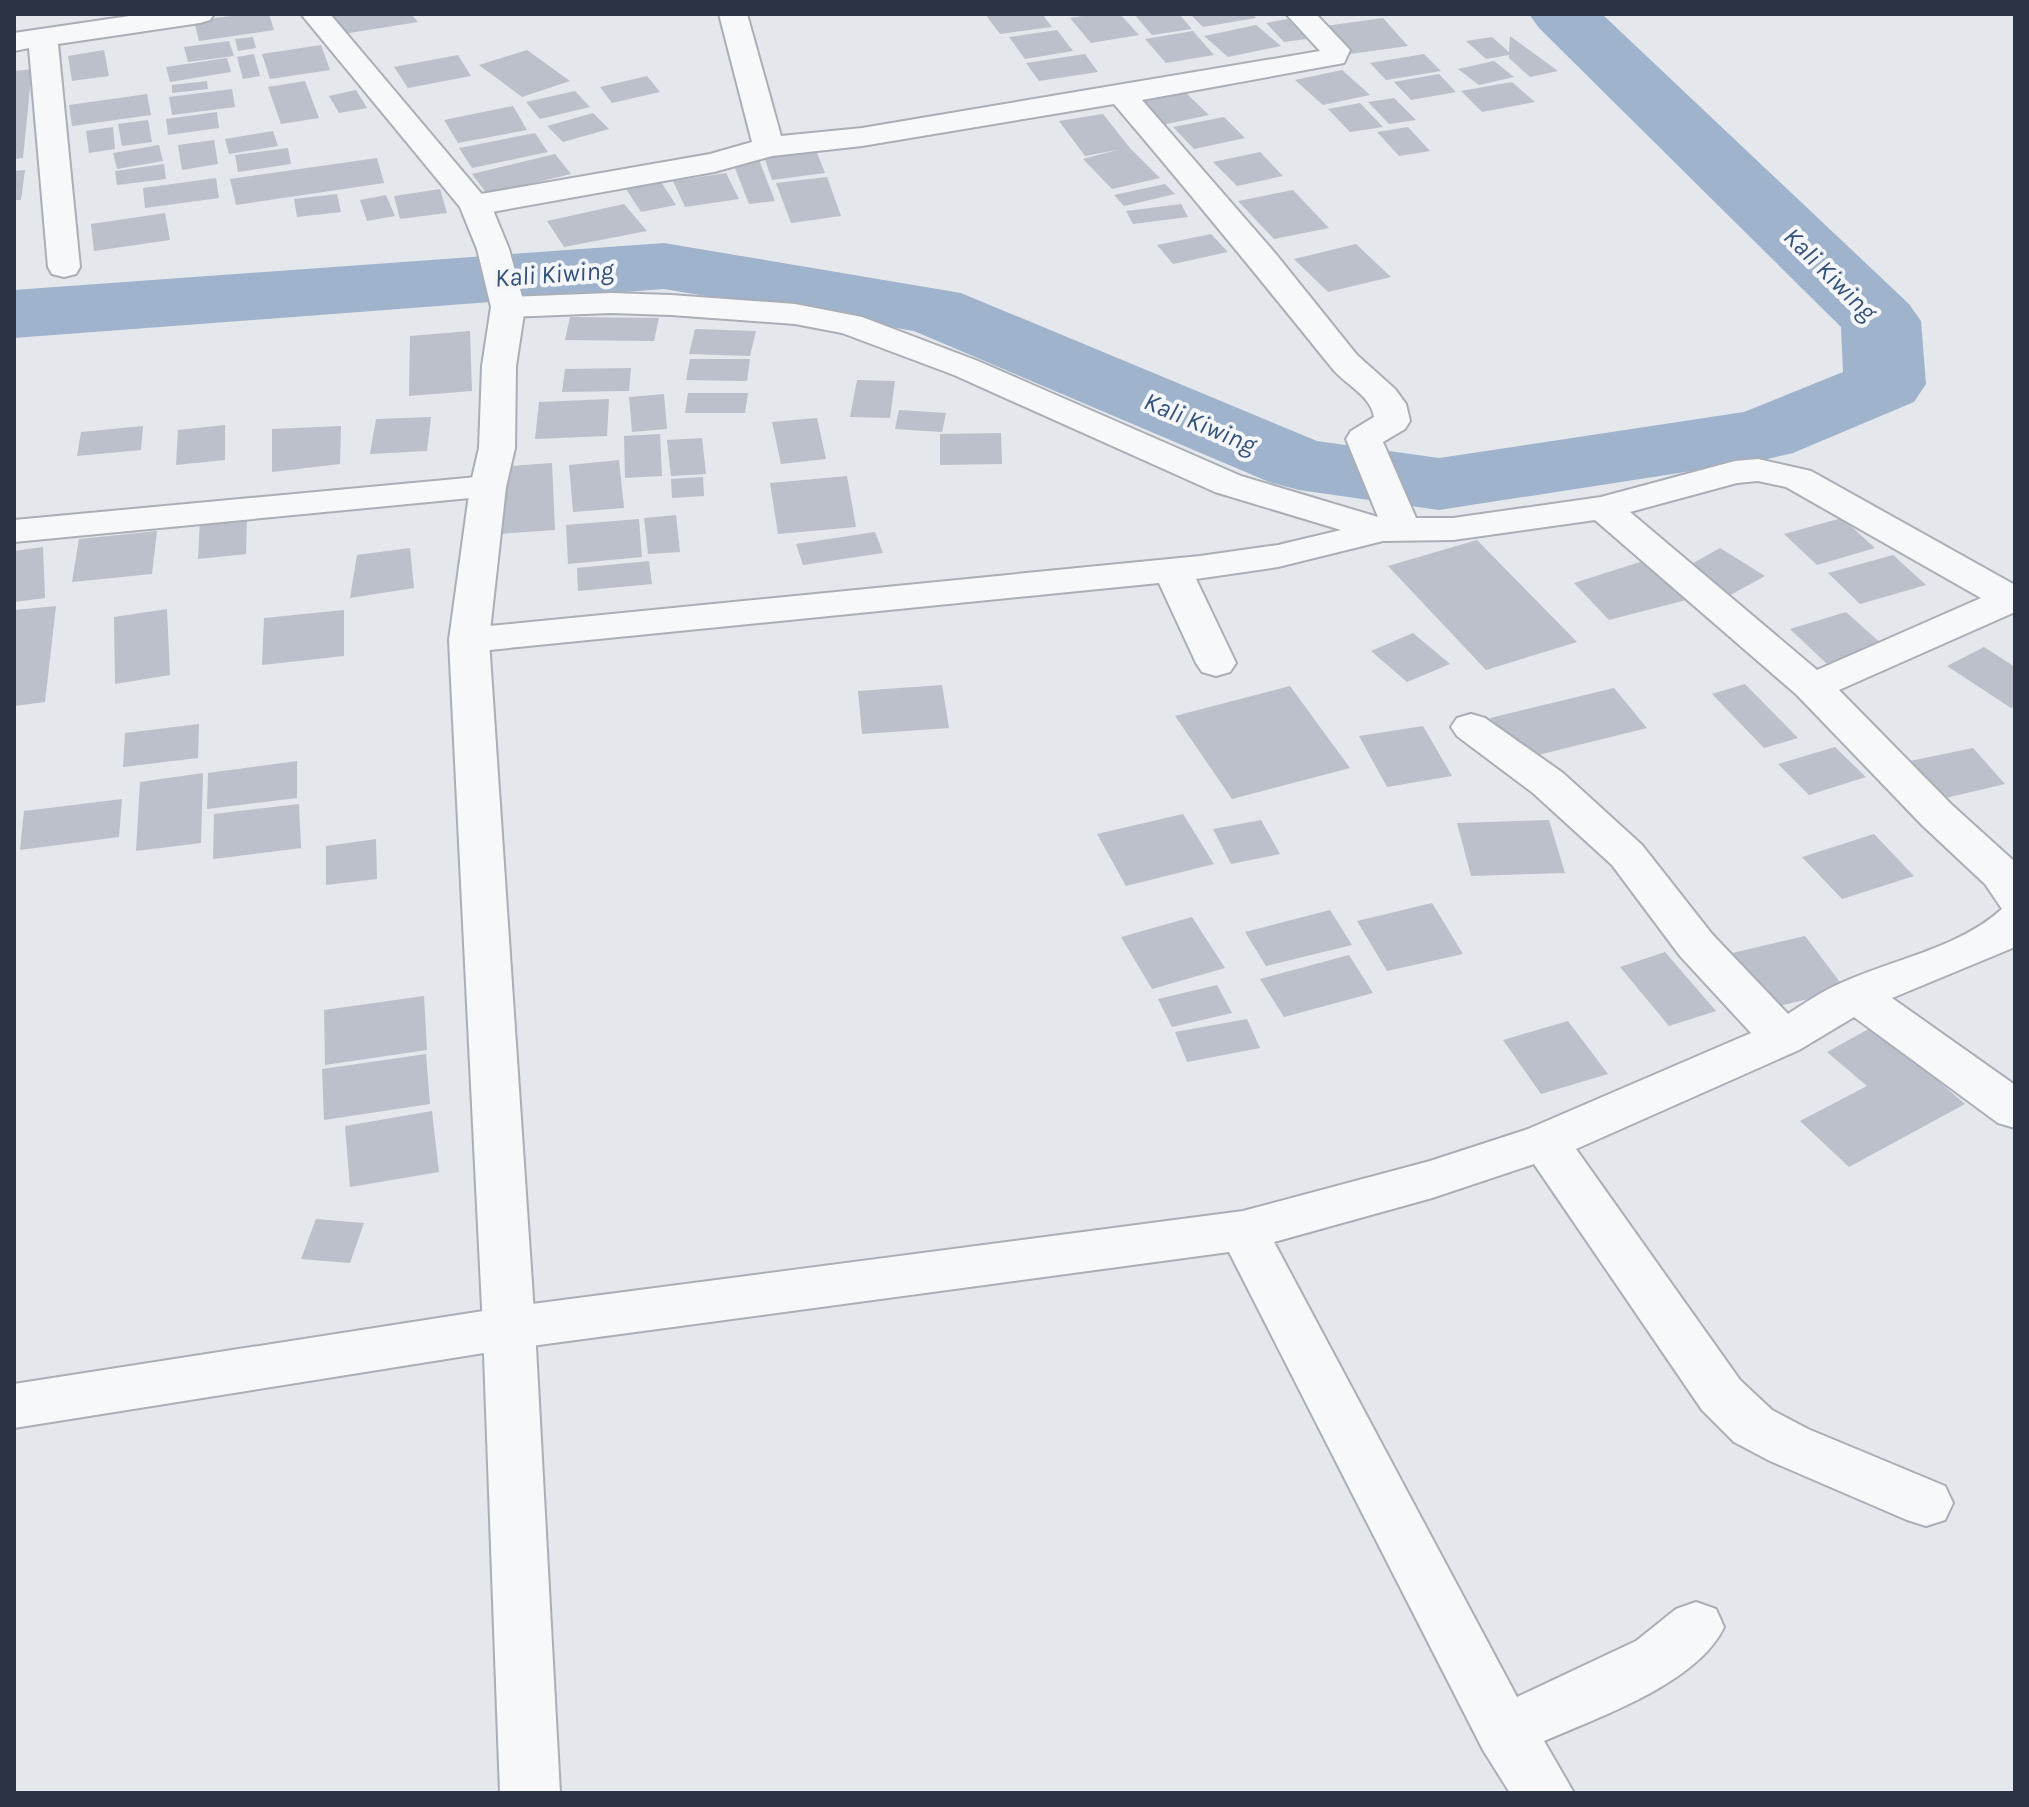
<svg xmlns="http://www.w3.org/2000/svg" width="2029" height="1807" viewBox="0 0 2029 1807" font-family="Karla,sans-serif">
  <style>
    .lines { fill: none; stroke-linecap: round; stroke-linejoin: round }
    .river { fill: #9fb4cc; fill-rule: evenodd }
    .building { fill: #bbc0ca }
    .minor-casing { stroke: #a9aeb7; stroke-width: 4 }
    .tertiary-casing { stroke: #a9aeb7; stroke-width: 4 }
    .minor { fill: #f7f8fa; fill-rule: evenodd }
    .tertiary { fill: #f7f8fa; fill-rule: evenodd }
    .labels { text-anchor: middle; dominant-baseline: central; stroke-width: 8; stroke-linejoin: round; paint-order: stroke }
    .far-water-label { font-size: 26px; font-style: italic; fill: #34527a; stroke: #f4f6f9 }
  </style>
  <rect width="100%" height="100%" fill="#e4e7ec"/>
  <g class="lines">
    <polygon class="river" points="1529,14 1602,14 1909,304 1921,321 1926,384 1914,402 1793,453 1763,460 1439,510 1299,490 1269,482 914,331 664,289 14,338 14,290 664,243 961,293 1317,441 1439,458 1744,412 1843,372 1841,327 1539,28"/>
  </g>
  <g class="building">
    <polygon points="245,14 269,14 274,30 199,41 194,21"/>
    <polygon points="330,14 411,14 418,22 343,34"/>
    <polygon points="985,14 1042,14 1052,27 1000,34"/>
    <polygon points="1095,14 1120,14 1139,35 1091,43 1070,18"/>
    <polygon points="1134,14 1179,14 1192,29 1152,35"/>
    <polygon points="1190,14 1253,14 1256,18 1203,27"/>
    <polygon points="1383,18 1408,46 1350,54 1325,26"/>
    <polygon points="1288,19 1307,39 1284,42 1266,23"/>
    <polygon points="1256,25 1281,46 1228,57 1204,36"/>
    <polygon points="1057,30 1073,51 1025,59 1009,37"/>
    <polygon points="1193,31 1214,55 1166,63 1145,39"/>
    <polygon points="1510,36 1558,71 1530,77 1509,58 1509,55 1486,59 1466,41 1492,37 1509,52"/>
    <polygon points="253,37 256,48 238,51 235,39"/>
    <polygon points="229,41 234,56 188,62 184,47"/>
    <polygon points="321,45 330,70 270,79 262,54"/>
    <polygon points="104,50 109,76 72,81 68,56"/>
    <polygon points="527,50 570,81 522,97 479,65"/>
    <polygon points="254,54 260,76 243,79 237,57"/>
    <polygon points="1085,54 1098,72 1039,81 1026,63"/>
    <polygon points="1424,54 1441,71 1386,80 1370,63"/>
    <polygon points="458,55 471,76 408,88 394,67"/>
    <polygon points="227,58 231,72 170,82 166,67"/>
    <polygon points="1494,61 1514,77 1479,85 1458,69"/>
    <polygon points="32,69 23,158 14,159 14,71"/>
    <polygon points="1342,70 1370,95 1323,105 1295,80"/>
    <polygon points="1439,74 1456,92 1411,100 1394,82"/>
    <polygon points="647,76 660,92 612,103 600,87"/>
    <polygon points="207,81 208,89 172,93 172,85"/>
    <polygon points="305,81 319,118 281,124 268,87"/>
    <polygon points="1512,82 1535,102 1482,112 1461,91"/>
    <polygon points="232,89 235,107 172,115 169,97"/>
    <polygon points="356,90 367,108 339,113 329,96"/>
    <polygon points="575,91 590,107 540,119 526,102"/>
    <polygon points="1185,92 1209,115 1158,126 1135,102"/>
    <polygon points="147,94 151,115 72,126 69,105"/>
    <polygon points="1394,98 1416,120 1389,124 1368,102"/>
    <polygon points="1360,103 1383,127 1350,132 1328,109"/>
    <polygon points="513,106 527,130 458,143 444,120"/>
    <polygon points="217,112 219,128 168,135 166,119"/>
    <polygon points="593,113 609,129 563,142 547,126"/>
    <polygon points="1103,114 1130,148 1160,178 1112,189 1083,159 1117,150 1085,156 1059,121"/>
    <polygon points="1224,117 1245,138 1194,149 1173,127"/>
    <polygon points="148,120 152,142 122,146 118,124"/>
    <polygon points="113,127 115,149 89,153 86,131"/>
    <polygon points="1408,127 1430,151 1399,156 1377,132"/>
    <polygon points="273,131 278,146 229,154 225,139"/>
    <polygon points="535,133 548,152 472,168 459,148"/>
    <polygon points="214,140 218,164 182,170 178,145"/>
    <polygon points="159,145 163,161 117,169 113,153"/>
    <polygon points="814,145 825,173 772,180 762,151"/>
    <polygon points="288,148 291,164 238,172 235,155"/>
    <polygon points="1260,152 1283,176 1237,186 1213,162"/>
    <polygon points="555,154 571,174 487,194 472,174"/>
    <polygon points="377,158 384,183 236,205 230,179"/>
    <polygon points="759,160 775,201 749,204 733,163"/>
    <polygon points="164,164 166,179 117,185 115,171"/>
    <polygon points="25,170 21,200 14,200 14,171"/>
    <polygon points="726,173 739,199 685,207 673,181"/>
    <polygon points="827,177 841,216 791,223 776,183"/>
    <polygon points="216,178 219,198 145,208 143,188"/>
    <polygon points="661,182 676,205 641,212 626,189"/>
    <polygon points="1165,184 1175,194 1124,206 1114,195"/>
    <polygon points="440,189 447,213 400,219 394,196"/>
    <polygon points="1293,190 1329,228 1274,239 1238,201"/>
    <polygon points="337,194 341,212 297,217 294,199"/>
    <polygon points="386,195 395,216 367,221 360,200"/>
    <polygon points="624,204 647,231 564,247 547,221"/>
    <polygon points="1181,204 1188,217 1133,224 1126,211"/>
    <polygon points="165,213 170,240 94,251 91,224"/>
    <polygon points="1211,234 1228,252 1173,264 1157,245"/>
    <polygon points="1356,244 1391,277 1328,292 1294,259"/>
    <polygon points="570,317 659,318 654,341 565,340"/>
    <polygon points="695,329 756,331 750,356 689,354"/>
    <polygon points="470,331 472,391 409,396 410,336"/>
    <polygon points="690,359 750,359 747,381 686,380"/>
    <polygon points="631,368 629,391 562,392 565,369"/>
    <polygon points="857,380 895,381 890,418 850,417"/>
    <polygon points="688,393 748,393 745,413 685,413"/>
    <polygon points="664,394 667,429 632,432 629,397"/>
    <polygon points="609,399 607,436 535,439 539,402"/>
    <polygon points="899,410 946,413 942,432 895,429"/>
    <polygon points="431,417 427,451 370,454 376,419"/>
    <polygon points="817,418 826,459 781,464 772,422"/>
    <polygon points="225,425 225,460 176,465 178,430"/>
    <polygon points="143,426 141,450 77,456 81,432"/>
    <polygon points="341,426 340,464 272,472 272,429"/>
    <polygon points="1001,433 1002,464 940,465 940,434"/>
    <polygon points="660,434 662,476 625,478 624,436"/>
    <polygon points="702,438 706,474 671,476 667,440"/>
    <polygon points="619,460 624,508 573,512 569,465"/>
    <polygon points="552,463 555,530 498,534 496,467"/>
    <polygon points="847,476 856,527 778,534 770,483"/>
    <polygon points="703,477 704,496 672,498 671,479"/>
    <polygon points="247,514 246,554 198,559 200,519"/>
    <polygon points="676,515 680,552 648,554 644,518"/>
    <polygon points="1842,518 1875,548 1817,565 1784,534"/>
    <polygon points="639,519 642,557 568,564 566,525"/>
    <polygon points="157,531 152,574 72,582 79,539"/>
    <polygon points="875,532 883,553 803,565 796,544"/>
    <polygon points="1477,540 1577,642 1486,670 1388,566"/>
    <polygon points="43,547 45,598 14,602 14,551"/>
    <polygon points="410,548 414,588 350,598 357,555"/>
    <polygon points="1720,548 1765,576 1725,598 1681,570"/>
    <polygon points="1893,555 1926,585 1860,604 1828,573"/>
    <polygon points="1646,560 1686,600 1609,620 1574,583"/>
    <polygon points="649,561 652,584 578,591 577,568"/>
    <polygon points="56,606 45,702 14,706 14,610"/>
    <polygon points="167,609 170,675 115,684 114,617"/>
    <polygon points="344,610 344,656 262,665 264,618"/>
    <polygon points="1846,612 1884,646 1827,664 1790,629"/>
    <polygon points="1413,633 1450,664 1407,682 1371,651"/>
    <polygon points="1984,647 2015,667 2015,706 2011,708 1947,666"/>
    <polygon points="1745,684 1798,738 1764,748 1712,694"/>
    <polygon points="942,685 949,728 862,734 858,691"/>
    <polygon points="1290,686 1350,768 1232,799 1175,716"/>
    <polygon points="1614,688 1647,728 1522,759 1490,718"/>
    <polygon points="199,724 198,758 123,767 125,733"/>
    <polygon points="1423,726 1452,776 1387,787 1359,736"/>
    <polygon points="1835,747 1866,777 1809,795 1778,764"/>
    <polygon points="1973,748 2005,784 1937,800 1905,762"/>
    <polygon points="297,761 297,798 207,809 208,773"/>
    <polygon points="203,773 201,843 136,851 140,782"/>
    <polygon points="122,799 119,837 20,850 24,811"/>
    <polygon points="299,804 301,848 213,859 214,814"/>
    <polygon points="1183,814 1214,864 1126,886 1097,834"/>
    <polygon points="1261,820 1280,854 1231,864 1213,829"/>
    <polygon points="1549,820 1565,873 1471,876 1457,823"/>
    <polygon points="1874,834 1914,876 1842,899 1802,857"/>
    <polygon points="376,839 377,879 326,885 326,846"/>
    <polygon points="1432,903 1463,954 1387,971 1357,921"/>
    <polygon points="1330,910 1352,945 1266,966 1245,932"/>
    <polygon points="1192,917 1225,968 1152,989 1121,937"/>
    <polygon points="1805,936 1846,990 1767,1009 1728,954"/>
    <polygon points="1665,952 1716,1011 1669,1026 1620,967"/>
    <polygon points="1349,955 1373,993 1284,1017 1260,979"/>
    <polygon points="1217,985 1232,1013 1172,1027 1158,999"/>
    <polygon points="424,996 427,1050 325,1065 324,1010"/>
    <polygon points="1247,1019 1260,1048 1187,1062 1175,1032"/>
    <polygon points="1568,1021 1608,1074 1541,1094 1503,1040"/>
    <polygon points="1874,1026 1965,1104 1849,1167 1800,1121 1867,1086 1827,1052"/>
    <polygon points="426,1054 430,1104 324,1120 322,1069"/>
    <polygon points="432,1111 439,1172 350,1187 345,1126"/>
    <polygon points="316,1219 364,1223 350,1263 301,1259"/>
  </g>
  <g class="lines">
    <g class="minor-casing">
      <g id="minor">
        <polygon points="143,14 214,14 210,20 200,23 58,44 80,267 76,274 64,277 52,274 48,267 29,48 14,51 14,33"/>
        <path d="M 719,14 L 747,14 L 781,136 L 862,128 L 1320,51 L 1286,14 L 1316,14 L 1350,50 L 1344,63 L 1142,100 L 1275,253 L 1357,355 L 1395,389 L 1406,404 L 1410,421 L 1405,429 L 1383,442 L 1416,518 L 1453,518 L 1601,497 L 1735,461 L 1758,459 L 1811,471 L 2015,585 L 2015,612 L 1839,690 L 1952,805 L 2015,862 L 2015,947 L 1892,998 L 2015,1085 L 2015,1128 L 1998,1123 L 1854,1017 L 1799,1050 L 1576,1149 L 1740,1380 L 1772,1410 L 1808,1429 L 1945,1486 L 1953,1503 L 1945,1520 L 1926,1526 L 1907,1520 L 1770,1461 L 1734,1442 L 1702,1410 L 1534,1164 L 1432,1198 L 1274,1242 L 1517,1697 L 1636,1641 L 1676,1609 L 1696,1602 L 1716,1609 L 1724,1627 C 1698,1683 1599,1717 1544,1741 L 1574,1793 L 1510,1793 L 1483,1750 L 1229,1252 L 509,1349 L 14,1428 L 14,1384 L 509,1307 L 1243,1211 L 1430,1161 L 1528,1129 L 1751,1033 L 1680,956 L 1612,865 L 1533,793 L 1457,736 L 1451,727 L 1457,718 L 1471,714 L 1485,718 L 1563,773 L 1642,845 L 1712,934 L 1788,1014 C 1805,1003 1822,991 1841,983 C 1894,959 1959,948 2002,909 L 1985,884 L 1922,825 L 1797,695 L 1595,520 L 1453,540 L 1383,541 L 1278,567 L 1196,579 L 1236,663 L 1230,672 L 1216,676 L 1202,672 L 1196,663 L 1159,583 L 469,652 L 455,649 L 449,640 L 455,631 L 469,628 L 1200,556 L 1278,545 L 1341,530 L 1215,492 L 954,375 L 842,333 L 795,324 L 671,315 L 611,313 L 508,317 L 496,314 L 491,307 L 496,300 L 508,297 L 611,293 L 671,295 L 795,304 L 862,317 L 978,361 L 1241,476 L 1378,517 L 1346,439 L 1351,431 L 1374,417 C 1371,395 1344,384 1331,367 C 1260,279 1188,191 1114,104 L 862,146 L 772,156 L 714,172 L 475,215 L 464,212 L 459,205 L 464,198 L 475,195 L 710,154 L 752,142 ZM 1758,481 L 1786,487 L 1981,598 L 1817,670 L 1630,512 L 1737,483 Z"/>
        <polygon points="488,476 501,479 506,487 501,495 14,542 14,520"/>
      </g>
    </g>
    <g class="tertiary-casing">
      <polygon id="tertiary" points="301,14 330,14 491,205 509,249 525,307 516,366 515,448 506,487 489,640 535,1328 560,1793 500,1793 483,1328 449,640 470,487 479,448 482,366 491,307 477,249 460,207"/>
    </g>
    <use href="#minor" class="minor"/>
    <use href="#tertiary" class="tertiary"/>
  </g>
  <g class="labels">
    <g class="far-water-label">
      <text transform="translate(554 274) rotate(-4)">Kali Kiwing</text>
      <text transform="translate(1830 274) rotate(45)">Kali Kiwing</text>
      <text transform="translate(1200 423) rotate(23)">Kali Kiwing</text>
    </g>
  </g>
  <rect width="2029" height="1807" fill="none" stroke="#2b3445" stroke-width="32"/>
</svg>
